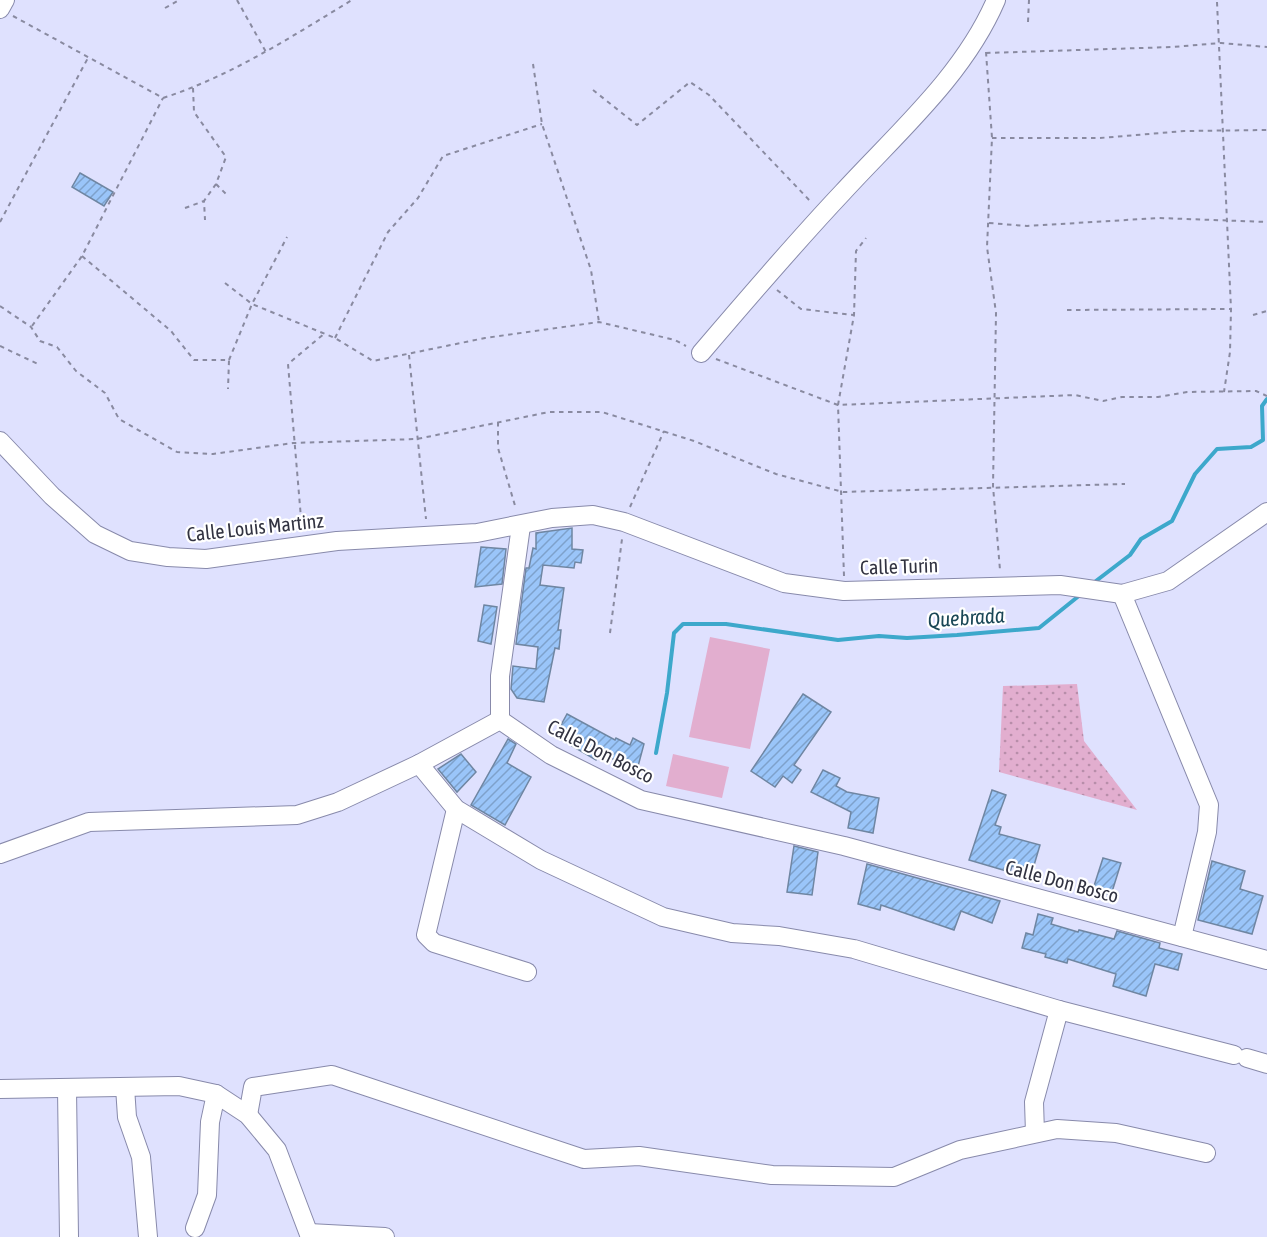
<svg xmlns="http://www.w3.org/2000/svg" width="1267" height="1237" viewBox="0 0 1267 1237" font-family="'Asap Condensed',sans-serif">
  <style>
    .park { fill: url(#park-dots) }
    .pitch { fill: #e2aecf }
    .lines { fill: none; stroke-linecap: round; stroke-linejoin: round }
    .stream { stroke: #3da8cb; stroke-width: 4 }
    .building { fill: url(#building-hatch); stroke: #6f86a2; stroke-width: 1.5 }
    .minor-casing { stroke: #888aab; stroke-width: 20 }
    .path { stroke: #898aa0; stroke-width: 2; stroke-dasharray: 4.5 4.5; stroke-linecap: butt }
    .minor { stroke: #fff; stroke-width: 18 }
    .labels { text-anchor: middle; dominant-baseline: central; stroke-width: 4.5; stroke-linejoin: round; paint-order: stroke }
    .street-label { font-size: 20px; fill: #323341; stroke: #fff }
    .water-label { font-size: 21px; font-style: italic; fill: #1a4756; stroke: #fff }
  </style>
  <defs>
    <pattern id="park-dots" width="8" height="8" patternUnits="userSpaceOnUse" patternTransform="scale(1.5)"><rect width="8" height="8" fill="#e2aecf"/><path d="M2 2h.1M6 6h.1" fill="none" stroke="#b88eaa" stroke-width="1.8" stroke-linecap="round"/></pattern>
    <pattern id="building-hatch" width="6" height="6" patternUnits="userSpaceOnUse" patternTransform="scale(1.5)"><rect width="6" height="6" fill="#9ac5f9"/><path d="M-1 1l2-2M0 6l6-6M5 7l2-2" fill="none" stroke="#7ea1cb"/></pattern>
  </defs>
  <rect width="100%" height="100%" fill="#dfe1fe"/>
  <polygon class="park" points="1077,684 1084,741 1137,810 999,772 1003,686"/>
  <g class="pitch">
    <polygon points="710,637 770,649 750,749 689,737"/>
    <polygon points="673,754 729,767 722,798 666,786"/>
  </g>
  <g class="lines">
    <g class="stream">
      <polyline points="1092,584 1130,555 1141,539 1172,521 1195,474 1217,449 1251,447 1263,440 1262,406 1267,399"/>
      <polyline points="656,753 667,693 674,633 683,624 726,624 838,640 879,636 907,638 957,635 1039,628 1080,595"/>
    </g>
  </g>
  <g class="building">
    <polygon points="80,173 113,192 104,206 72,187"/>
    <polygon points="572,528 572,549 583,550 581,563 575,562 574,568 543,565 540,585 564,588 558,630 561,630 559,649 555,648 544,702 517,698 511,689 513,666 536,669 538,647 516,644 526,568 529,568 533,548 536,549 536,533"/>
    <polygon points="481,547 506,549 502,584 475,587"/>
    <polygon points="484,605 497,607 491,644 478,641"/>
    <polygon points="803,694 831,712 794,765 801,770 792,783 783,776 775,787 751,771"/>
    <polygon points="567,714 615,740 616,738 630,745 633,738 644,744 637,770 600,753 596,760 555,736"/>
    <polygon points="508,739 516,744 507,763 531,777 505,825 471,805"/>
    <polygon points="461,754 476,772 457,792 438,769"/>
    <polygon points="823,770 840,778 836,786 847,792 879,798 873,833 848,828 851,812 811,792"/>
    <polygon points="992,790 1006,795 995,825 1001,827 999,834 1040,845 1032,872 1012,866 1010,872 969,860"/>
    <polygon points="794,846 818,852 812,895 787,892"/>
    <polygon points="1103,858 1121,863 1111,895 1093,889"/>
    <polygon points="1212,861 1245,871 1240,889 1263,896 1252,934 1198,920"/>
    <polygon points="867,864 1000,901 992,923 961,911 954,930 881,905 880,910 858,904"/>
    <polygon points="1038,914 1053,918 1051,924 1078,932 1079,930 1114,939 1117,931 1160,943 1159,948 1182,954 1178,970 1155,964 1146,996 1113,986 1116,974 1068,959 1067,963 1045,957 1046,954 1022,948 1026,933 1033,935"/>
  </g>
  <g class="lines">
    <g class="minor-casing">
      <g id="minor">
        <polyline points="0,9 5,0"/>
        <path d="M 701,353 C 747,299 794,244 843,192 C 897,133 964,75 996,0"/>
        <polyline points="0,441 52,496 95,534 130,551 168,557 206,559 337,541 477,533 552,518 593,515 624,522 784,583 844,591 1060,585 1122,594 1168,581 1267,512"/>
        <polyline points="1122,594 1209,805 1207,832 1182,937"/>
        <polyline points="500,720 500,676 521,526"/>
        <polyline points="419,764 456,809 541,860 663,917 732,933 779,936 854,949 1059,1010 1234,1055"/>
        <polyline points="456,809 426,935 434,943 527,972"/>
        <polyline points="0,854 89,822 297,815 338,802 419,764 500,720 551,755 641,800 844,846 1267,960"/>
        <polyline points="1247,1058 1267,1064"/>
        <polyline points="125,1087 127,1117 141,1157 148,1237"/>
        <polyline points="0,1089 179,1086 216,1094 248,1115 277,1150 310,1237"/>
        <polyline points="67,1089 69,1237"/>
        <polyline points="248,1115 253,1087 332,1075 584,1159 639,1156 772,1175 894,1177 960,1150 1057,1129 1116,1133 1206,1153"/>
        <polyline points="1035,1133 1034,1102 1059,1010"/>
        <polyline points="195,1228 207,1195 210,1122 216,1094"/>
        <polyline points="309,1233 385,1237"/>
      </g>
    </g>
    <g class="path">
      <polyline points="237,0 266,52"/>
      <polyline points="1217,2 1231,309 1230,352 1224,392"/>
      <polyline points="165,8 179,0"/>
      <path d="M 13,16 L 163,98 C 231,76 291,37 352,0"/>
      <polyline points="1028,22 1029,0"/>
      <polyline points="986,52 992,138 987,247 996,313 993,486 1000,570"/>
      <polyline points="986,53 1172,47 1221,43 1267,47"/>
      <polyline points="533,64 542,124 591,270 599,322"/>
      <polyline points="193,88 194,112 226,157 216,184 204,201 205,220"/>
      <polyline points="593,90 637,125 690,82 709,95 812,203"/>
      <polyline points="992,138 1100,138 1184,131 1267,130"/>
      <polyline points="216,184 227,195"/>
      <polyline points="185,208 204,201"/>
      <polyline points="0,222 89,56"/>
      <polyline points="989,223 1027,226 1159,218 1267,222"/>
      <polyline points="82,256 171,331 194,360 229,360 228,389"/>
      <polyline points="225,283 252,304 335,338 373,361 485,338 599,322 675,340 686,346"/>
      <polyline points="777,290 801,309 854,315"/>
      <polyline points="0,306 31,327 40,341 57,347 76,371 105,393 119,419 177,452 213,454 293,443 417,439 549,412 602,412 694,441 776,474 843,492 1125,484"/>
      <polyline points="1067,310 1231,309"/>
      <polyline points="1253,315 1267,311"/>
      <polyline points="32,326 82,256 163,98"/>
      <polyline points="335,338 388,232 418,198 443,156 542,124"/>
      <polyline points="0,346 40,365"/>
      <polyline points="409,355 426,519"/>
      <polyline points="716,359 838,405 1075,395 1103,401 1122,397 1158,397 1187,392 1256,391 1267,396"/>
      <polyline points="229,360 252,304 287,237"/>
      <polyline points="498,422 498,448 516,509"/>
      <polyline points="630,507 664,431"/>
      <polyline points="302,530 288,364 325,333"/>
      <polyline points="844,576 838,405 854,315 856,251 866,238"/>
      <polyline points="610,633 622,539"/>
    </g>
    <use href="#minor" class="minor"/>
  </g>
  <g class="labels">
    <g class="street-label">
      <text transform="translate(255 527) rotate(-6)">Calle Louis Martinz</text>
      <text transform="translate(899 566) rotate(-2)">Calle Turin</text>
      <text transform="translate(601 751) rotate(27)">Calle Don Bosco</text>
      <text transform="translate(1062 881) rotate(15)">Calle Don Bosco</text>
    </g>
    <g class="water-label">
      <text transform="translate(966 617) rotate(-4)">Quebrada</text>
    </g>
  </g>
</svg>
